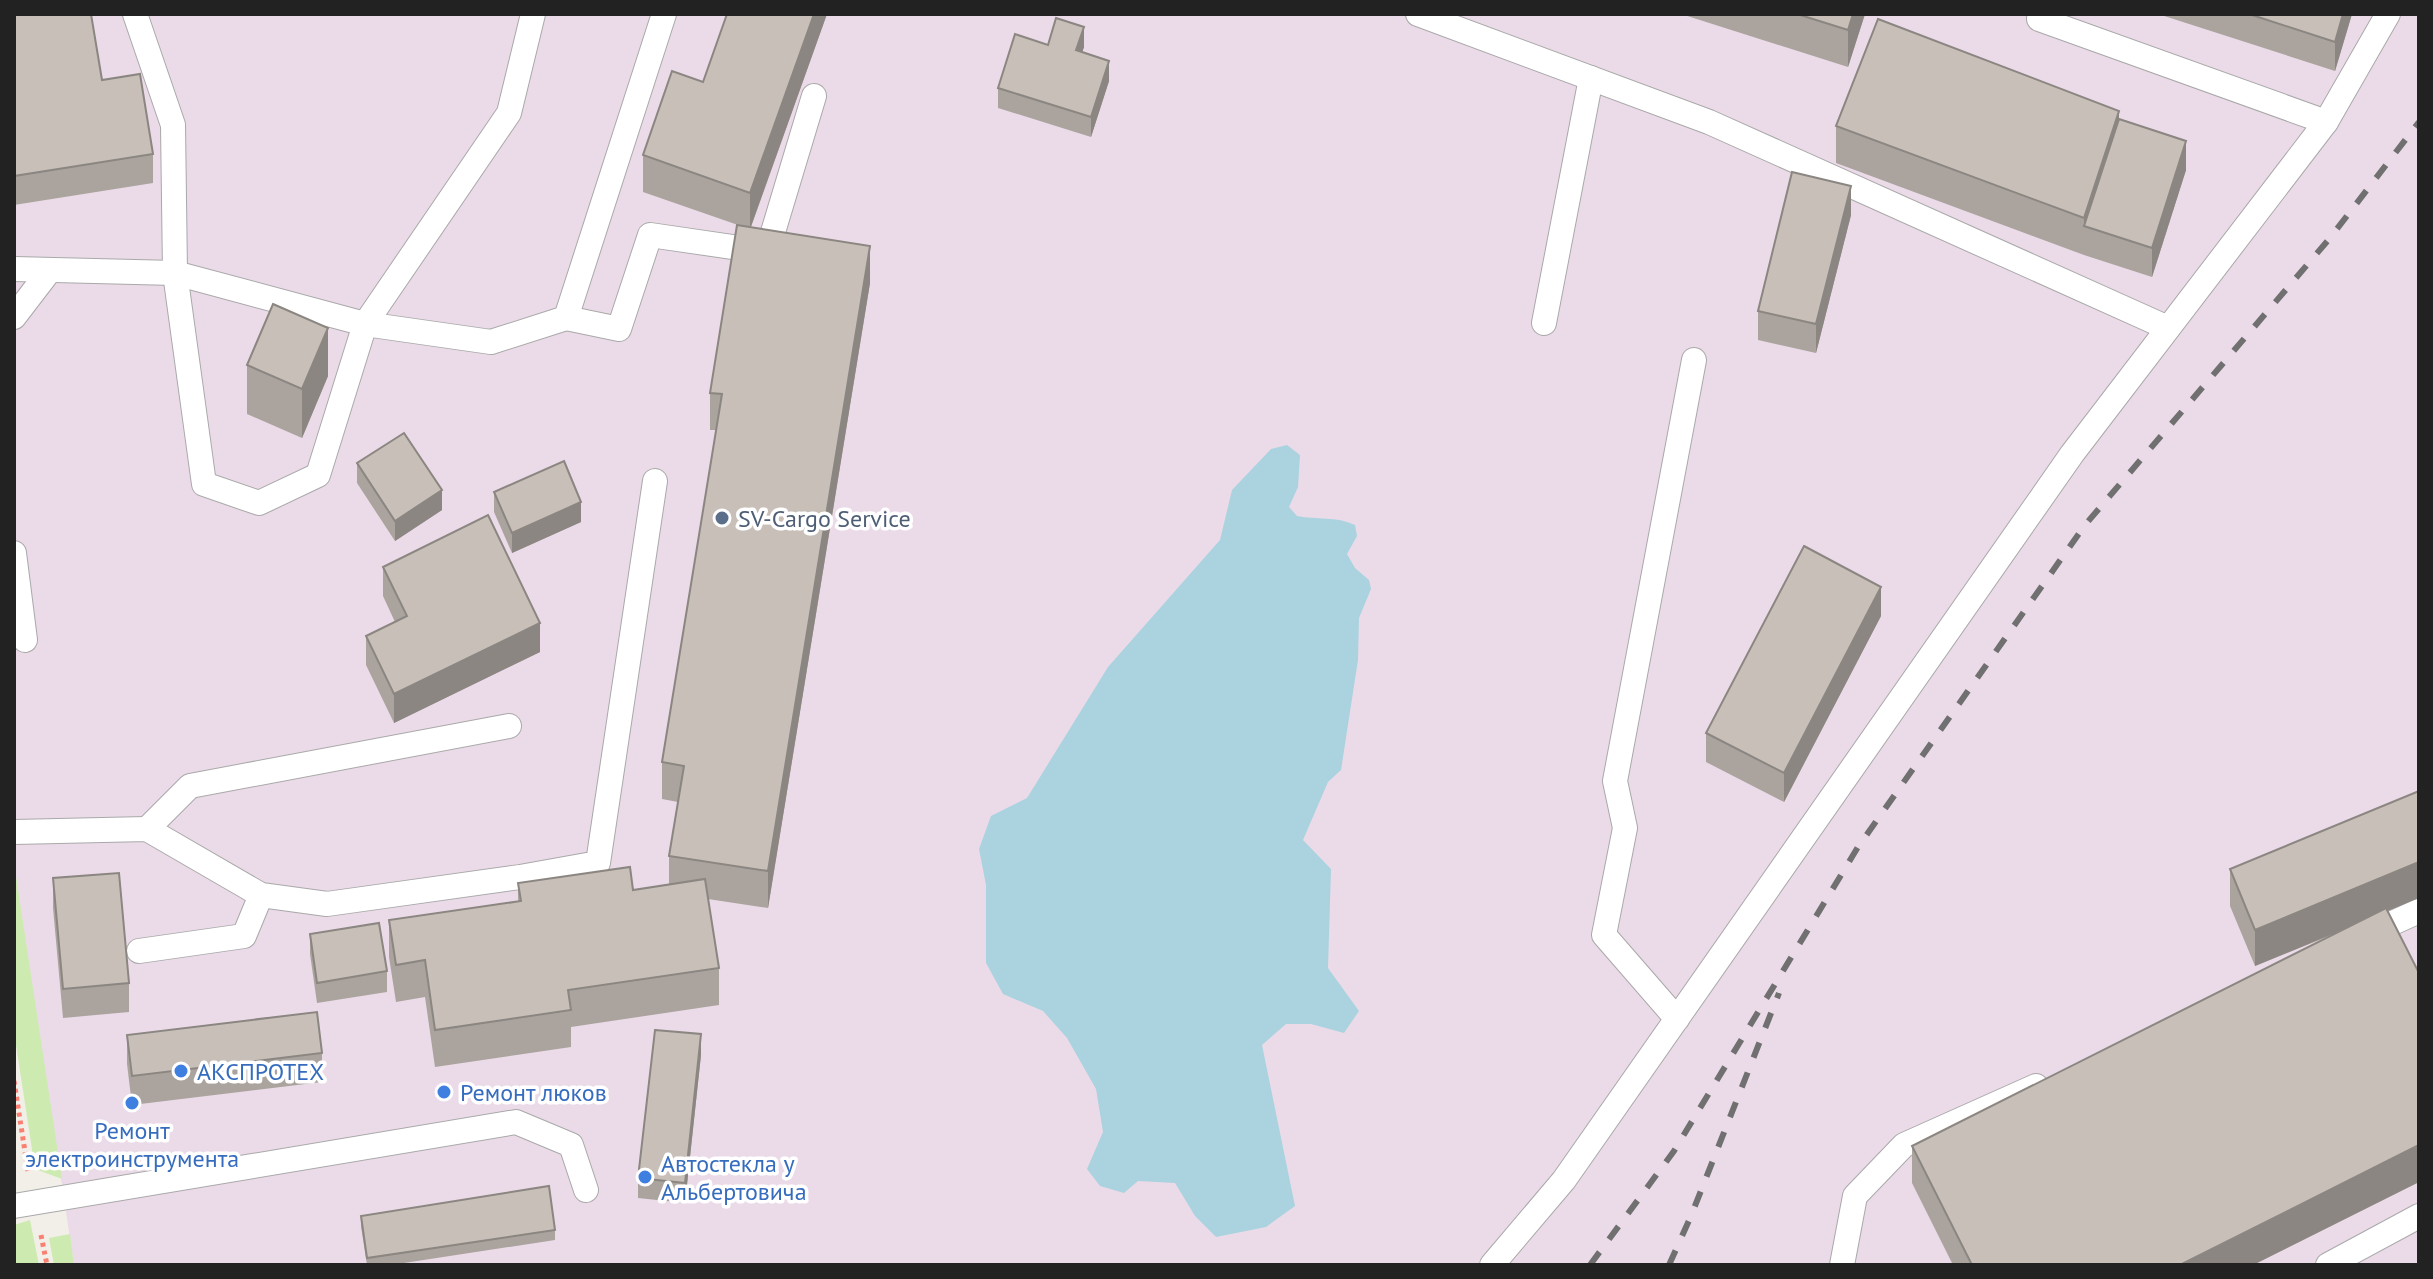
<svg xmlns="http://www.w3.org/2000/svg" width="2433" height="1279" viewBox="0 0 2433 1279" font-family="'PT Sans',sans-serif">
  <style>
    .industrial { fill: #ebdbe8 }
    .grass { fill: #cdebb0 }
    .water { fill: #aad3df }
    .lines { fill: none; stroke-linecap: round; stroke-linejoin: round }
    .service-casing { stroke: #a9a9a9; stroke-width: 26 }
    .path { stroke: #fa8072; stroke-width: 5; stroke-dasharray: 4 4; stroke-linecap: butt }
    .service { stroke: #fff; stroke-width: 24 }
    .rail { stroke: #707070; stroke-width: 6; stroke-dasharray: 16 16; stroke-linecap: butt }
    .wall { fill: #aba49e }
    .shaded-wall { fill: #8b8681 }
    .building { fill: #c7bfb8; stroke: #8b8681; stroke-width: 2 }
    .service-dot { fill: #5c6f8a; stroke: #fff; stroke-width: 3 }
    .shop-dot { fill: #3f7fe0; stroke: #fff; stroke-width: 3 }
    .labels { text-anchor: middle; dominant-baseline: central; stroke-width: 7; stroke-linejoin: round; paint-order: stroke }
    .service-label { font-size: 24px; fill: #4e5e75; stroke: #fff; text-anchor: start }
    .shop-label { font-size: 24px; fill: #366cbe; stroke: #fff; text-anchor: start }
  </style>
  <rect width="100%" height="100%" fill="#f2efe9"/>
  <polygon class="industrial" points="14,14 2419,14 2419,1263 2414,1265 74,1265 14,866"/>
  <g class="grass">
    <polygon points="14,863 62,1179 35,1169 14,1032"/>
    <polygon points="30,1220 39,1265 14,1265 14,1225"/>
    <polygon points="70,1234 74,1265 54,1265 49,1238"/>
  </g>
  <path class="water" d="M 1287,445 L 1300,455 L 1298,487 L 1289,507 L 1297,516 C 1317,520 1336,516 1355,525 L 1357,536 L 1347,554 L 1355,568 L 1369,580 L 1371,589 L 1359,618 L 1358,660 L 1341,770 L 1328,782 L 1303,840 L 1331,869 L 1328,968 L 1359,1011 L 1344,1033 L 1311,1024 L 1286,1024 L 1262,1045 L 1295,1206 L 1266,1227 L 1216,1237 L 1195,1216 L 1175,1183 L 1138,1181 L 1124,1193 L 1100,1186 L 1087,1169 L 1103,1132 L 1096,1089 L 1067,1038 L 1043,1011 L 1003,994 L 986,963 L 986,885 L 979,849 L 991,816 L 1027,798 L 1108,667 L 1220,540 L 1232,490 L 1271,449 Z"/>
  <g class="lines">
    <g class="service-casing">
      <g id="service">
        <polyline points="135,14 173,125 175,273 204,484 259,503 318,475 365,324 509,113 533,14"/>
        <polyline points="1418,14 1709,122 2168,328"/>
        <polyline points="2041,14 2039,19 2326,122"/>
        <polyline points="14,269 175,273 365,324 491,342 566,318 664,14"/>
        <polyline points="14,317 50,270"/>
        <polyline points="566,318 619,329 650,235 767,252 814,96"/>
        <polyline points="1544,323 1591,78"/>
        <polyline points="14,553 25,640"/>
        <polyline points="147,829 190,786 509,726"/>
        <polyline points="14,832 147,829 261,895 327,904 520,877 598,863 655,481"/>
        <polyline points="2364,936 2419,911"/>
        <polyline points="139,951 244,936 261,895"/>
        <polyline points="1677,1019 1604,935 1625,828 1615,781 1694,360"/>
        <polyline points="14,1206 516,1122 571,1145 586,1190"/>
        <polyline points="1492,1265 1564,1180 2072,454 2326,122 2388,14"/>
        <polyline points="1842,1265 1855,1196 1904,1145 2036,1086"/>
        <polyline points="2328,1265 2419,1216"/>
      </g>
    </g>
    <g class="path">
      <polyline points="14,1081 28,1171"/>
      <polyline points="41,1235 47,1265"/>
    </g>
    <use href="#service" class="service"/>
    <g class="rail">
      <polyline points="1590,1265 1674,1151 1858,847 2085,525 2330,238 2419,122"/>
      <polyline points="1669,1265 1691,1216 1779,993"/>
    </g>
  </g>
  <g class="wall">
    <polygon points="14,14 102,80 153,154 153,183 14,205"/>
    <polygon points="727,14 827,14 751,227 870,283 768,908 708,899 719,968 719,1005 571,1027 571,1047 435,1067 425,997 396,1002 389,957 389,920 518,901 518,883 633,890 669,884 669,856 678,802 662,799 662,762 716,430 710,430 710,393 738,225 643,192 643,155 703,82"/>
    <polygon points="1681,14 1865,14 1848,67"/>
    <polygon points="2158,14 2352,14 2335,71"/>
    <polygon points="1048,45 1084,47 1082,52 1109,81 1091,137 998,108 998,88"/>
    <polygon points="2119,119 2186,170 2152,277 2084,255 1836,163 1836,126"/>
    <polygon points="1851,215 1816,353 1758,340 1758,311"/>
    <polygon points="247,365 328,376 302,438 247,414"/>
    <polygon points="357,463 442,510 395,541 357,483"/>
    <polygon points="494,492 581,522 512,553 494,512"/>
    <polygon points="383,567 540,652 394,723 366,665 366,636 395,622 383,596"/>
    <polygon points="1881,616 1784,802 1706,762 1706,733"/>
    <polygon points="2230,869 2388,911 2419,1182 2253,1265 1953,1265 1912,1183 1912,1146 2339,932 2255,966 2230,906"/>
    <polygon points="53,878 129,983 129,1012 63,1018 53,908"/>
    <polygon points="310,934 387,971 387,992 317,1003 310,954"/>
    <polygon points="127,1035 322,1053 322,1082 132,1105 127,1064"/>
    <polygon points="701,1055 685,1203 638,1198 638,1178"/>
    <polygon points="361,1216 555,1230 555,1240 391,1265 367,1265 361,1226"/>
  </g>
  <g class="shaded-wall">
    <polygon points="814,14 827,14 750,229 750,193"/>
    <polygon points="1853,14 1865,14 1848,67 1848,30"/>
    <polygon points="2343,14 2352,14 2335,71 2335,42"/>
    <polygon points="1084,27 1084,47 1076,71 1076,50"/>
    <polygon points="1109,61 1109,81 1091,137 1091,117"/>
    <polygon points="2119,111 2119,148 2084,226 2084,218"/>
    <polygon points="2186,141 2186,170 2152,277 2152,248"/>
    <polygon points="1851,186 1851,215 1816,353 1816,324"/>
    <polygon points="870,246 870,283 768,908 768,871"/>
    <polygon points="328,328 328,376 302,438 302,389"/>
    <polygon points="442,490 442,510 395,541 395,521"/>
    <polygon points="581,502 581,522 512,553 512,533"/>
    <polygon points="1881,587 1881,616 1784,802 1784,773"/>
    <polygon points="540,623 540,652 394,723 394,694"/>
    <polygon points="2419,862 2419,898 2255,966 2255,930"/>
    <polygon points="701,1034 701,1055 685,1203 685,1183"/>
    <polygon points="2419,1145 2419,1182 2253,1265 2180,1265"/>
  </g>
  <g class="building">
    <polygon points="14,14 91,14 102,80 140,74 153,154 14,176"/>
    <polygon points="727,14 814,14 750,193 643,155 672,71 703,82"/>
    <polygon points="1797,14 1853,14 1848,30"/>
    <polygon points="2249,14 2343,14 2335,42"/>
    <polygon points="1056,18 1084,27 1076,50 1109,61 1091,117 998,88 1015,34 1048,45"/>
    <polygon points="1878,19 2119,111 2084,218 1836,126"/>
    <polygon points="2119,119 2186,141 2152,248 2084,226"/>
    <polygon points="1792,172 1851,186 1816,324 1758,311"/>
    <polygon points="737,225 870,246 768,871 669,856 684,766 662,762 722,394 710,393"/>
    <polygon points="273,304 328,328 302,389 247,365"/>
    <polygon points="404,433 442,490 395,521 357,463"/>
    <polygon points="564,461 581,502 512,533 494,492"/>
    <polygon points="488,515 540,623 394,694 366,636 407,616 383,567"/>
    <polygon points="1804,546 1881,587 1784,773 1706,733"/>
    <polygon points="2419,791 2419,862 2255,930 2230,869"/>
    <polygon points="630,867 633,890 705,879 719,968 568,990 571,1010 435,1030 425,960 396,965 389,920 521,901 518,883"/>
    <polygon points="119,873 129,983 63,989 53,878"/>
    <polygon points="2386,908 2419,973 2419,1145 2180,1265 1972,1265 1912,1146"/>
    <polygon points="379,923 387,971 317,983 310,934"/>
    <polygon points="317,1012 322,1053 132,1076 127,1035"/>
    <polygon points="655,1030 701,1034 685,1183 638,1178"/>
    <polygon points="549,1186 555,1230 367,1258 361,1216"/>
  </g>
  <circle class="service-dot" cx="722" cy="518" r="8"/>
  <g class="shop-dot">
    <circle cx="181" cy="1071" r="8"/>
    <circle cx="444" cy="1092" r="8"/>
    <circle cx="132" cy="1103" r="8"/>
    <circle cx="645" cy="1177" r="8"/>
  </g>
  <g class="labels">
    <g class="service-label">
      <text x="738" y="518">SV-Cargo Service</text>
    </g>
    <g class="shop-label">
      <text x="197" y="1071">АКСПРОТЕХ</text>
      <text x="460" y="1092">Ремонт люков</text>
      <text x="132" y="1130" text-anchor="middle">Ремонт<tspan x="132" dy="28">электроинструмента</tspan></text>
      <text x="661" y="1163">Автостекла у<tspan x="661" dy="28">Альбертовича</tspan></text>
    </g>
  </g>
  <rect width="2433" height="1279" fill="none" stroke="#222222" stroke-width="32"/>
</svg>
